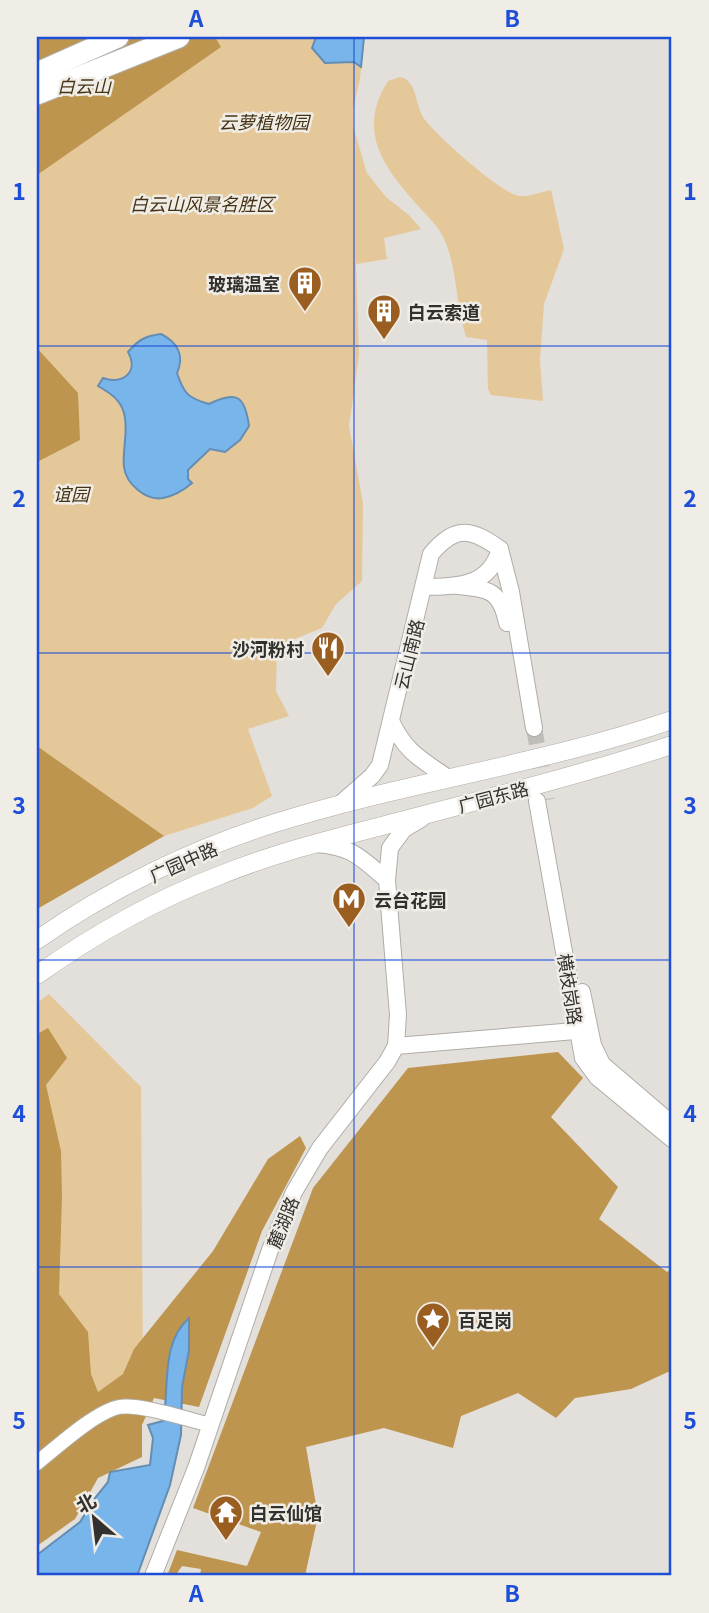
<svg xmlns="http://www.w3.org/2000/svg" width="709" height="1613" viewBox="0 0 709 1613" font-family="Georgia,'Noto Sans SC',serif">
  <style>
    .green { fill: #e5c899 }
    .forest { fill: #be954f }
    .water { fill: #78b5eb; stroke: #638db3; stroke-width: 2 }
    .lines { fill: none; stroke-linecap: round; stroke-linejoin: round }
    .secondary-tunnel { stroke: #c0bcb8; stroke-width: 16; stroke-dasharray: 16 8; stroke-linecap: butt }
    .tertiary-casing { stroke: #b0aca7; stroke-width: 16 }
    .secondary-casing { stroke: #b0aca7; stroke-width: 18 }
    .primary-casing { stroke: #b0aca7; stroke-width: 19 }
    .motorway-casing { stroke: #b0aca7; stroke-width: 23 }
    .tertiary { stroke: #fff; stroke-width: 14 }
    .secondary { stroke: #fff; stroke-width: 16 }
    .primary { stroke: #fff; stroke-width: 18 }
    .motorway { stroke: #fff; stroke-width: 21 }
    .grid { fill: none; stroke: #1d4ed8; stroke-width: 2; stroke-opacity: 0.55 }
    .labels { text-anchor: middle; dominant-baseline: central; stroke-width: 5; stroke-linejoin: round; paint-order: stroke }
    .park-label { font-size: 18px; font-style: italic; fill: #453314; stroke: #f0ede7 }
    .poi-label { font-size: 18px; font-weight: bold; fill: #33312f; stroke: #f0ede7; text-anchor: start }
    .street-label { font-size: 18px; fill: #33312f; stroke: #f0ede7 }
    .neatline { fill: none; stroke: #1d4ed8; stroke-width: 2.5 }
    .grid-label { font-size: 23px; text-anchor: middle; font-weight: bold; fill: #1d4ed8 }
  </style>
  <rect width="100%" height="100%" fill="#e3dfda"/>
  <g class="green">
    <polygon points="37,37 364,37 360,79 353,109 353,126 367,173 386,197 410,216 421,229 384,238 387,259 356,264 359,355 349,426 363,503 362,581 336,604 322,628 277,646 276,691 289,716 248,729 272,796 253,808 164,836 37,909"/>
    <path d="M 400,77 C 417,80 415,104 423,117 C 433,133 502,194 519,196 C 529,197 541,192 551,190 L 564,249 L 544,304 L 540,360 L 543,401 L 491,395 L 488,389 L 487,340 L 466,337 C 463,325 459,312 458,300 C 455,279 452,252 441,233 C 436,224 427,216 420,208 C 386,170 355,133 388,81 Z"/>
    <polygon points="49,994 141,1087 143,1369 37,1453 37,1003"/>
  </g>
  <g class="forest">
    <polygon points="37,37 215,37 221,47 37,175"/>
    <polygon points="37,348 78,393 80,440 37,462"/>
    <polygon points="37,746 164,836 37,909"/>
    <polygon points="48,1028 67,1058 46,1085 61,1151 62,1196 59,1294 88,1332 91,1374 98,1392 123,1374 134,1349 213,1251 268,1159 300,1136 306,1148 262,1231 199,1407 154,1398 142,1425 142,1457 98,1478 75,1519 37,1546 37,1034"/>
    <polygon points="558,1052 583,1078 551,1117 618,1187 599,1219 667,1272 672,1269 672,1373 668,1372 631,1389 575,1398 556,1418 518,1393 461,1416 453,1448 384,1428 306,1447 318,1516 305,1576 200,1576 201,1569 182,1566 175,1576 167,1576 177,1550 247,1566 261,1532 193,1508 313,1188 408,1068"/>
  </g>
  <g class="water">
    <polygon points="316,37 364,37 361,67 354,62 325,63 312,48"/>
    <path d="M 161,334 C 177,342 185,355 177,373 C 184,394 188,398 209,404 C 237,390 245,396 249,426 L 240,440 L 225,452 L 210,449 L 188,470 L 188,479 L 192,483 C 184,490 173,496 163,498 C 146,501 126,484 124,467 C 122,450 129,430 124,413 C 120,399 110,393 98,386 L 103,378 C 123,385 139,372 128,352 C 138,340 145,336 161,334 Z"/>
    <path d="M 189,1318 L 189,1350 L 182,1387 L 181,1435 L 170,1485 L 137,1576 L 37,1576 L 37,1555 L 80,1522 L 95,1498 L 108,1482 L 110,1472 L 150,1465 L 153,1438 L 148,1425 L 163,1421 C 170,1387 160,1344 189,1318 Z"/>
  </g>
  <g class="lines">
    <polyline class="secondary-tunnel" points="534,728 547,800"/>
    <g class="tertiary-casing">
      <path id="tertiary" d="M 37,1463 C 57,1447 95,1412 119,1407 C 139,1403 189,1420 211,1425"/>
    </g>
    <g class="secondary-casing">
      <g id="secondary">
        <polyline points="500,549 511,592 534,728"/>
        <path d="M 457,586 C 488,589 500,589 507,623"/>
        <path d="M 424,587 C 458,586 489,587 500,549"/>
        <path d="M 391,721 C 406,753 421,759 448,778"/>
        <polyline points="537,801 583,1058 597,1077 672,1139"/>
        <path d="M 339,805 L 372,776 L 380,765 L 431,554 C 455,525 471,528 500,549"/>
        <path d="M 316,844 C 353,847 360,857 387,880"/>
        <polyline points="582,992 593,1045 602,1064 672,1124"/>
        <polyline points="396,1046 587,1030"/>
        <polyline points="153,1576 196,1468 270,1250 294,1192 320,1148 387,1062 396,1046 398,1015 387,880 390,848 404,829 421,819"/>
      </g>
    </g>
    <g class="primary-casing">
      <g id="primary">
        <path d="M 37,940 C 108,890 192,849 275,823 C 406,782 543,764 672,720"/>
        <path d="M 37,975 C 93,935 153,901 218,876 C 277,852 339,837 401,821 C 492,797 583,774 672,745"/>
      </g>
    </g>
    <g class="motorway-casing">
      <g id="motorway">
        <polyline points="37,73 118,37"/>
        <polyline points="37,94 179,37"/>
      </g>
    </g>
    <use href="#tertiary" class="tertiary"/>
    <use href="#secondary" class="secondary"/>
    <use href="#primary" class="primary"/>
    <use href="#motorway" class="motorway"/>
  </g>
  <path class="grid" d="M 354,37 L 354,1576M 37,346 L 672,346M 37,653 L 672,653M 37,960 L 672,960M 37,1267 L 672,1267"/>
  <defs>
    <g id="building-pin" transform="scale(1.75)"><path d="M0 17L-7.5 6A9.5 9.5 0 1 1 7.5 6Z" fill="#9a5e21" stroke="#f0ede7"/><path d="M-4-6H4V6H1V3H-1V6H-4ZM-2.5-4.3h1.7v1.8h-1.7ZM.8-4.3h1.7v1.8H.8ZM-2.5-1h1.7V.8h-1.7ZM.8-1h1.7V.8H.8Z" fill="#fff"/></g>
    <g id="restaurant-pin" transform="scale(1.75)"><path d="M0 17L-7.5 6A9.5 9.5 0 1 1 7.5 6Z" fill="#9a5e21" stroke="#f0ede7"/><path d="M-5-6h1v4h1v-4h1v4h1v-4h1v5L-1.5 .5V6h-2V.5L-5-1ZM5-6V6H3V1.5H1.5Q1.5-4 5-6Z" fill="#fff"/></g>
    <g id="metro-pin" transform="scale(1.75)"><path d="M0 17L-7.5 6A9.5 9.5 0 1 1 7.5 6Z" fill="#9a5e21" stroke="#f0ede7"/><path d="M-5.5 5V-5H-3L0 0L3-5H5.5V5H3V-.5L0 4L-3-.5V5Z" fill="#fff"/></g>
    <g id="sight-pin" transform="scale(1.75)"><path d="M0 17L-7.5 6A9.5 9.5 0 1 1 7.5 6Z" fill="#9a5e21" stroke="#f0ede7"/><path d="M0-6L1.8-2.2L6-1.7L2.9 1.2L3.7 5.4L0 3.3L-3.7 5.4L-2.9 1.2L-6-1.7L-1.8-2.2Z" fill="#fff"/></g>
    <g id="temple-pin" transform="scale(1.75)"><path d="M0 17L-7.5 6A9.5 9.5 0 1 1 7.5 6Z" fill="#9a5e21" stroke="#f0ede7"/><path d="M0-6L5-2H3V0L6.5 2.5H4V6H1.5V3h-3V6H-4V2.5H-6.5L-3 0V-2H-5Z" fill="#fff"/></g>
  </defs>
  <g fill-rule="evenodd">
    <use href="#building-pin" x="305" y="283"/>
    <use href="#building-pin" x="384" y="311"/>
    <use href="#restaurant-pin" x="328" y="648"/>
    <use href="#metro-pin" x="349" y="899"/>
    <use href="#sight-pin" x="433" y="1319"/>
    <use href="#temple-pin" x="226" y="1512"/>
  </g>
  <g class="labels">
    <g class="park-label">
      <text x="84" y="85">白云山</text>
      <text x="264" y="121">云萝植物园</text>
      <text x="202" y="203">白云山风景名胜区</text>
      <text x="71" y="493">谊园</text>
    </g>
    <g class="poi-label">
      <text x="280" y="283" text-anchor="end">玻璃温室</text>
      <text x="408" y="311">白云索道</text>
      <text x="304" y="648" text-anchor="end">沙河粉村</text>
      <text x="374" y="899">云台花园</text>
      <text x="458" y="1319">百足岗</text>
      <text x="250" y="1512">白云仙馆</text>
    </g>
    <g class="street-label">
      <text transform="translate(408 654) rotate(-76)">云山南路</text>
      <text transform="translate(493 796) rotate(-15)">广园东路</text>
      <text transform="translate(183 861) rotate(-24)">广园中路</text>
      <text transform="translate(571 989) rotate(81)">横枝岗路</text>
      <text transform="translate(282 1222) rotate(-68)">麓湖路</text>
    </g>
  </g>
  <rect width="709" height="1613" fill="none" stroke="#f0ede7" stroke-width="77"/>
  <g transform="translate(94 1518) rotate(332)" stroke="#f0ede7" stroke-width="5" paint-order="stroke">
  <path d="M0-5L12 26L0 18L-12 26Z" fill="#33312f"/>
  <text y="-10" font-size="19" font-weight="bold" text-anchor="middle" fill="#33312f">北</text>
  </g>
  <rect x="38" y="38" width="632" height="1536" class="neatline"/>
  <g class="grid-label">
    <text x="196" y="27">A</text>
    <text x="512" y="27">B</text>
    <text x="19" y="200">1</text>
    <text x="690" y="200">1</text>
    <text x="19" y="507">2</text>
    <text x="690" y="507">2</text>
    <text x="19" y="814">3</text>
    <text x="690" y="814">3</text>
    <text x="19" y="1122">4</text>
    <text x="690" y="1122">4</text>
    <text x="19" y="1429">5</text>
    <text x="690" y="1429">5</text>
    <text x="196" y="1602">A</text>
    <text x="512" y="1602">B</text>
  </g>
</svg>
